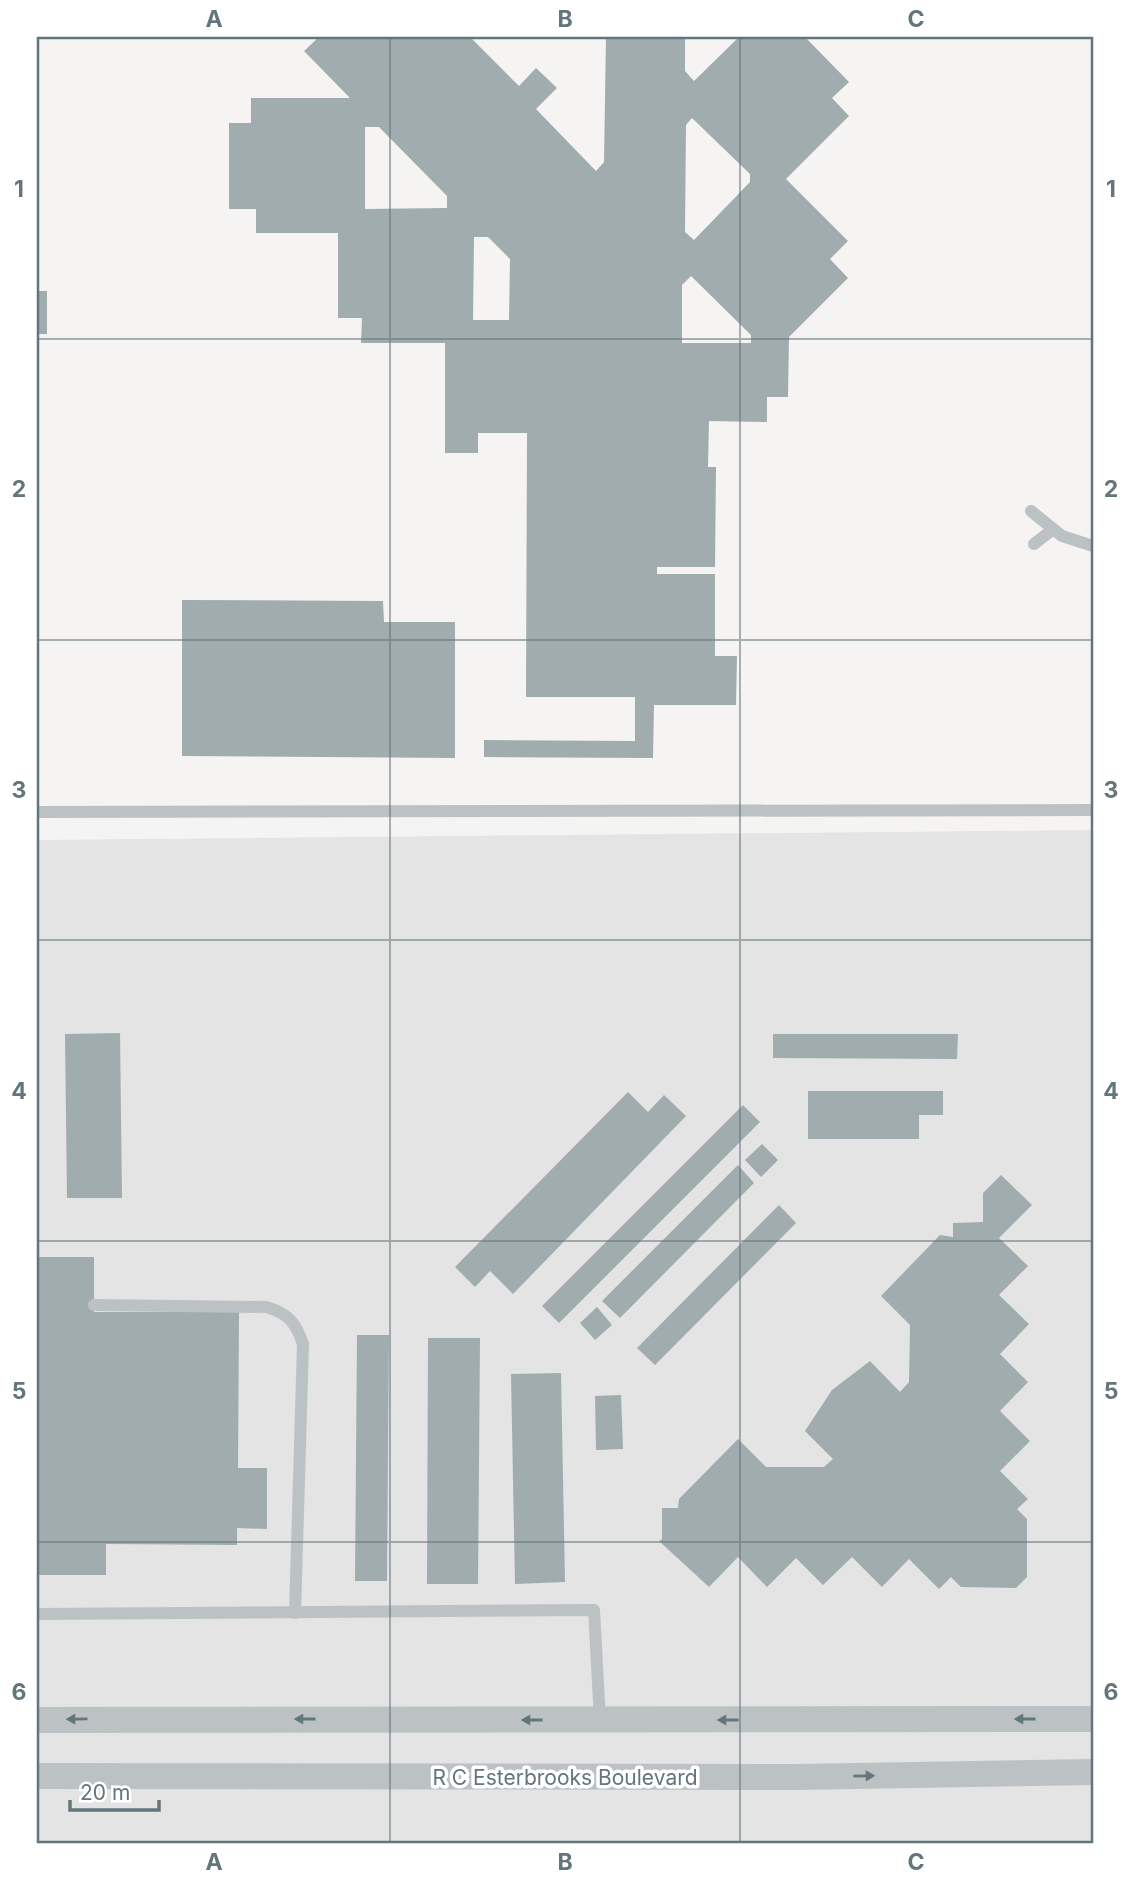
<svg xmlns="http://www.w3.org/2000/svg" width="1130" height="1881" viewBox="0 0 1130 1881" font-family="Inter,sans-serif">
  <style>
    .built { fill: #e3e4e3 }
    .building { fill: #a1acaf; fill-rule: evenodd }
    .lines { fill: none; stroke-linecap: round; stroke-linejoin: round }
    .service { stroke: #bcc2c3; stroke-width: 12 }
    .minor { stroke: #bcc2c3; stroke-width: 26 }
    .oneway { fill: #62767b }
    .grid { fill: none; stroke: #62767b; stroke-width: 2; stroke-opacity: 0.55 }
    .labels { text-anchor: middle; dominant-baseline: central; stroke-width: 7; stroke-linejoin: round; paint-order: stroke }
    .street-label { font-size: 21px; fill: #62767b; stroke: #fff }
    .neatline { fill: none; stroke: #62767b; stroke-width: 2.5 }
    .grid-label { font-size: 23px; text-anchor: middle; font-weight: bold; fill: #62767b }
  </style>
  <rect width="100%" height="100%" fill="#f5f4f2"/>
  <polygon class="built" points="1093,830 1093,1844 37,1844 37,840"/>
  <g class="building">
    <path d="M 319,37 L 470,37 L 519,86 L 536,68 L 557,88 L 536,109 L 596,171 L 604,162 L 606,37 L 685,37 L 685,71 L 694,81 L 739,37 L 805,37 L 849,82 L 832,98 L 849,116 L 786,179 L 848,241 L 830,259 L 848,278 L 789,337 L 788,397 L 767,397 L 767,422 L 709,421 L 708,467 L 716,467 L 715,567 L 657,567 L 657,574 L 715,574 L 715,656 L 737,656 L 736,705 L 654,705 L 653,758 L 484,757 L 484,740 L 635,741 L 635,697 L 526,697 L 527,433 L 478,433 L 478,453 L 445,453 L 445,343 L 361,343 L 362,318 L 338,318 L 338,233 L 256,233 L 256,209 L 229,209 L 229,123 L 251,123 L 251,98 L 350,98 L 304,51 ZM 692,118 L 750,174 L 750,182 L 694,240 L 685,232 L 686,125 ZM 365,127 L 379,127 L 447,196 L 447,208 L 365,209 ZM 474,237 L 488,237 L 510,259 L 509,320 L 473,320 ZM 691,276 L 751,335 L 751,343 L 682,343 L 682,285 Z"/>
    <rect x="37" y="291" width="10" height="43"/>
    <polygon points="182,600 383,601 384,622 455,622 455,758 182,756"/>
    <polygon points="120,1033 122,1198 67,1198 65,1034"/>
    <polygon points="773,1034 958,1034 957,1059 773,1058"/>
    <polygon points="808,1091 943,1091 943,1115 919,1115 919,1139 808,1139"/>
    <polygon points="628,1092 648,1112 664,1095 686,1116 513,1294 490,1271 475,1287 455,1267"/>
    <polygon points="743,1105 760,1122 559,1323 542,1306"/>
    <polygon points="762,1144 778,1160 761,1177 745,1160"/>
    <polygon points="738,1165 754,1183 620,1318 602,1301"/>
    <polygon points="1001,1175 1032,1205 999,1238 1028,1266 999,1295 1029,1324 1000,1354 1028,1382 1000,1411 1030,1441 1000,1471 1028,1499 1017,1509 1027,1519 1027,1577 1016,1588 961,1587 951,1577 939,1589 909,1559 882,1587 852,1557 823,1585 796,1558 767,1587 738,1557 709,1587 659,1541 662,1539 662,1508 678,1508 679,1499 738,1439 766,1467 824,1467 833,1459 805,1431 832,1390 870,1361 900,1392 909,1382 910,1325 881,1296 940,1235 953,1237 953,1223 983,1222 983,1193"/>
    <polygon points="779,1205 796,1223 655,1365 637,1348"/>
    <polygon points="37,1257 94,1257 94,1312 239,1312 238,1468 267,1468 267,1529 237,1528 237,1545 106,1544 106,1575 37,1575"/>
    <polygon points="597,1307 612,1325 595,1340 580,1323"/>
    <polygon points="357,1335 389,1335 387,1581 355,1581"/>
    <polygon points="428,1338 480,1338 478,1584 427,1584"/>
    <polygon points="561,1373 565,1582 515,1584 511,1374"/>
    <polygon points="621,1395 623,1449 596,1450 595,1396"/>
  </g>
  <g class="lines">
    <g class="service">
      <polyline points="1031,511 1062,536 1093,546"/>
      <polyline points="1034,544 1052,530"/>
      <polyline points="37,812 1093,810"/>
      <path d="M 94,1305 L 266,1307 C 288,1313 296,1323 303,1344 L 295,1613"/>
      <polyline points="37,1614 594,1610 600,1720"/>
    </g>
    <g class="minor">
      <polyline points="37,1720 1093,1719"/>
      <polyline points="37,1776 796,1777 1093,1772"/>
    </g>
  </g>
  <defs><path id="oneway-solid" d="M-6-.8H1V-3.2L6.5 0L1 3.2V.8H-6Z" transform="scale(1.75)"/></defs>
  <g class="oneway">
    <use href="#oneway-solid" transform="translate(77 1719) rotate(179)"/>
    <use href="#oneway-solid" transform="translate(305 1719) rotate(-180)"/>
    <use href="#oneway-solid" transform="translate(1025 1719) rotate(180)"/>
    <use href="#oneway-solid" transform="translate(532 1720) rotate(-180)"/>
    <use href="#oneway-solid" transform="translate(728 1720) rotate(180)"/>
    <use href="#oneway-solid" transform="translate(864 1776) rotate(-1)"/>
  </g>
  <path class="grid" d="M 390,37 L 390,1844M 740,37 L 740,1844M 37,339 L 1093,339M 37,640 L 1093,640M 37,940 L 1093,940M 37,1241 L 1093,1241M 37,1542 L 1093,1542"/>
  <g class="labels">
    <g class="street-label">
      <text x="565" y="1777">R C Esterbrooks Boulevard</text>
    </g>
  </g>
  <rect width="1130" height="1881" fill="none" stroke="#ffffff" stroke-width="77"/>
  <path d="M70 1800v10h89v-10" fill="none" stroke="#62767b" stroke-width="3.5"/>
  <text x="80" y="1800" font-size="21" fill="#62767b" stroke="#ffffff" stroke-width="5" paint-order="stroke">20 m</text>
  <rect x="38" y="38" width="1054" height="1804" class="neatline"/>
  <g class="grid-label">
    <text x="214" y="27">A</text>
    <text x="565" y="27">B</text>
    <text x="916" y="27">C</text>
    <text x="19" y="197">1</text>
    <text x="1111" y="197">1</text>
    <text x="19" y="497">2</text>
    <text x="1111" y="497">2</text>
    <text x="19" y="798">3</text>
    <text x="1111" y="798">3</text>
    <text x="19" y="1099">4</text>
    <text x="1111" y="1099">4</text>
    <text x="19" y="1399">5</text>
    <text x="1111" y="1399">5</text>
    <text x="19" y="1700">6</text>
    <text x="1111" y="1700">6</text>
    <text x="214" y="1870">A</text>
    <text x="565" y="1870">B</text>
    <text x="916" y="1870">C</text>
  </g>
</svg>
